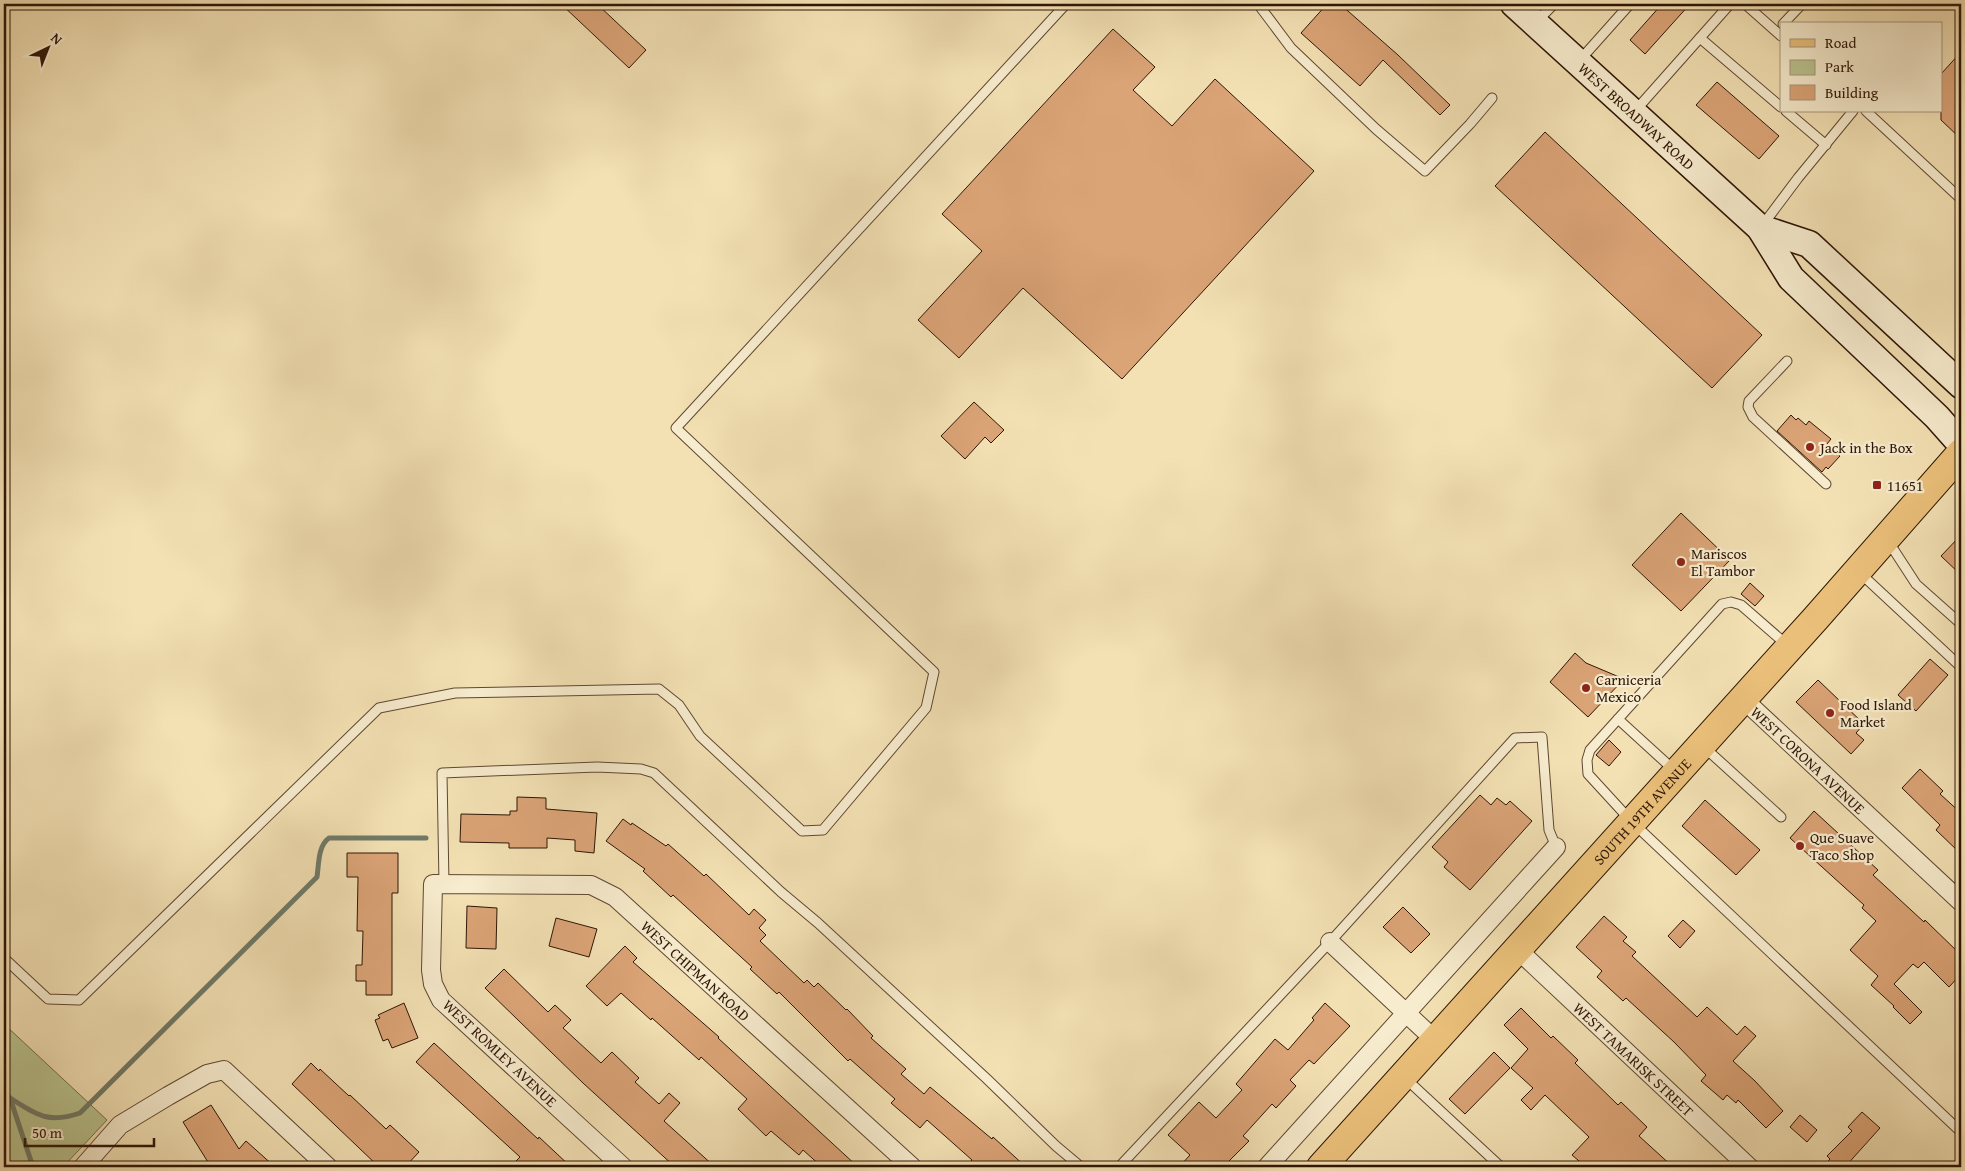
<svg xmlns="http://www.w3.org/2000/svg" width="1965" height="1171" viewBox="0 0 1965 1171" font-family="'Gentium Book Plus',serif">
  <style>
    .green { fill: #b9c38e; stroke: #746c4a }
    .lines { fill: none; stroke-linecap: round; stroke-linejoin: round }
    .stream { stroke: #707a68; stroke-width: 5 }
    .building { fill: #dba477; stroke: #2e1505 }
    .service-casing { stroke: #5f4831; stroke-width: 11 }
    .minor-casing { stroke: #5f4831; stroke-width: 20 }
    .secondary-casing { stroke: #2e1505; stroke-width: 29 }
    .primary-casing { stroke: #2e1505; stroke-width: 30 }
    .service { stroke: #f7ecce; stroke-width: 9 }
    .minor { stroke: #f7ecce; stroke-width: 18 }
    .secondary { stroke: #f7ecce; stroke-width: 26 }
    .primary { stroke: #eac07a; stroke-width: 28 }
    .poi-dot { fill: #8f2418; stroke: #f7ecce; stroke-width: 2 }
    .labels { text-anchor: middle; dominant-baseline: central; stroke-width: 4.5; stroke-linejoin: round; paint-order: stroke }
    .street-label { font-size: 15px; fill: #2e1505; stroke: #f7ecce }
    .poi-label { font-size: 15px; fill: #2e1505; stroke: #f7ecce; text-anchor: start }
  </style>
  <rect width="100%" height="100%" fill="#f3e1b4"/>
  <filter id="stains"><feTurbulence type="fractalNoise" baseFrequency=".004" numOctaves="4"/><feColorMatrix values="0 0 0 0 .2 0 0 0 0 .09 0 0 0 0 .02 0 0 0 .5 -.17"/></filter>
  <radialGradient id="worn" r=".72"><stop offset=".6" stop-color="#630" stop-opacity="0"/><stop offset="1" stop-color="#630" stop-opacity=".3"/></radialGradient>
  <polygon class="green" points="4,1024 107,1120 63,1167 4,1167"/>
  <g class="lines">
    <g class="stream">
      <polyline points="4,1090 10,1098 33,1167"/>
      <path d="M 10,1098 C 37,1115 48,1124 80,1113 L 317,877 C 319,863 318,846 329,838 L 426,838"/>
    </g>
  </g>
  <g class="building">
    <polygon points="561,4 597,4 646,50 629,68"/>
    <polygon points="1327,4 1340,4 1398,55 1450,105 1440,115 1383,60 1360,86 1301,33"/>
    <polygon points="1662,4 1690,4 1645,54 1630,40"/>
    <polygon points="1113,29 1155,67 1133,90 1172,126 1215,79 1314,171 1122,379 1023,288 959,358 918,320 982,251 942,214"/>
    <polygon points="1961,52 1961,139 1941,120 1941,74"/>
    <polygon points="1717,82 1779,136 1759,159 1696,105"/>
    <polygon points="1545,132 1762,335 1712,388 1495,186"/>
    <polygon points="974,402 1004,430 991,443 985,437 965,459 941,436"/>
    <polygon points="1791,415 1796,420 1798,418 1806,425 1809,421 1831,439 1827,444 1840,456 1828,469 1826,467 1822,472 1777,431"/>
    <polygon points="1681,513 1730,560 1681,611 1632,565"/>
    <polygon points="1961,535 1961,575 1941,556"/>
    <polygon points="1750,583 1764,596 1755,606 1741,594"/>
    <polygon points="1575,653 1586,663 1624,679 1588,717 1550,682"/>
    <polygon points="1930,659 1948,675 1916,711 1898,695"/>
    <polygon points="1818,680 1864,724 1856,733 1864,740 1851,754 1796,702"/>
    <polygon points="1609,740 1621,752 1609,766 1596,755"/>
    <polygon points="1920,769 1943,791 1940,794 1961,813 1961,854 1936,830 1940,825 1902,788"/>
    <polygon points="1480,795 1491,805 1497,798 1506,805 1510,801 1532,821 1470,890 1444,867 1448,862 1432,847"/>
    <polygon points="517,797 546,798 546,809 597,813 594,853 575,851 575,840 547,838 547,848 509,848 509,843 460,842 461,814 510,815 510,811 517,811"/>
    <polygon points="1705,800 1760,850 1736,875 1682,826"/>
    <polygon points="1814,811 1878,870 1873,875 1924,922 1925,920 1961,955 1961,974 1949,987 1924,962 1918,968 1913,964 1894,984 1922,1012 1910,1024 1893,1007 1894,1006 1871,985 1878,976 1850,950 1876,921 1862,908 1864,905 1790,838"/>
    <polygon points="623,819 631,825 632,823 666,846 668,844 704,876 706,874 749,915 754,909 766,920 759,928 766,935 760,941 804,983 807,980 814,987 818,983 846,1010 847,1009 873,1036 871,1038 906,1069 901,1074 924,1094 930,1087 992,1139 993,1137 1026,1167 966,1167 972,1160 927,1120 920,1128 891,1103 895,1099 850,1059 848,1061 779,992 777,994 750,969 752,967 673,895 671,897 643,871 645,869 606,841"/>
    <polygon points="347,853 398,853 398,893 392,893 392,995 366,995 366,981 356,981 356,965 362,965 363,931 357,931 358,877 347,877"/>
    <polygon points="467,906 497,908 496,949 466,948"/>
    <polygon points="1403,907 1430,934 1411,953 1383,927"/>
    <polygon points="1604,916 1627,937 1623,941 1636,952 1632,956 1697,1017 1707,1007 1737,1035 1745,1026 1756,1036 1733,1061 1755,1081 1783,1111 1766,1128 1738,1100 1736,1103 1727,1095 1723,1100 1701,1081 1706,1075 1674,1042 1626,998 1623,1001 1597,977 1602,971 1576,947"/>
    <polygon points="556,918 597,929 589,957 549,946"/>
    <polygon points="1683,920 1695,931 1680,948 1668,936"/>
    <polygon points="625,946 637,958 633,962 719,1037 718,1038 858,1167 822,1167 803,1150 799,1155 771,1131 766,1136 738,1109 747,1099 701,1057 699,1060 652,1018 651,1020 621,993 607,1006 586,986"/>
    <polygon points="504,969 548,1012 555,1005 571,1020 563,1028 601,1063 612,1052 639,1078 635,1082 659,1104 669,1093 680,1103 664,1121 715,1167 675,1167 583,1083 485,988"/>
    <polygon points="404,1003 418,1038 392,1048 388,1039 383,1041 375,1020 380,1018 378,1015"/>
    <polygon points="1325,1003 1350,1026 1314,1064 1309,1060 1290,1080 1296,1086 1276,1108 1272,1104 1243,1136 1249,1141 1223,1167 1179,1167 1190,1155 1168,1135 1199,1102 1216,1118 1242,1090 1236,1084 1275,1039 1288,1050 1314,1020 1312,1018"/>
    <polygon points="1521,1008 1551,1038 1553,1036 1578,1060 1575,1063 1618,1105 1621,1102 1647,1127 1639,1136 1673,1167 1586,1167 1572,1155 1589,1137 1545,1095 1531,1110 1521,1100 1533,1088 1511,1068 1528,1049 1504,1025"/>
    <polygon points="434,1043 538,1139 539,1137 571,1167 510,1167 520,1157 416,1062"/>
    <polygon points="1494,1052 1510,1068 1465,1114 1449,1099"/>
    <polygon points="311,1063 319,1071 320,1069 349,1096 350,1095 386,1129 390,1125 419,1152 405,1167 379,1167 292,1084"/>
    <polygon points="211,1105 239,1149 246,1141 275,1167 211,1167 183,1122"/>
    <polygon points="1862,1112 1880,1128 1845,1167 1823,1167 1830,1159 1827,1156 1852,1131 1848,1127"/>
    <polygon points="1800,1115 1817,1130 1807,1142 1790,1127"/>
  </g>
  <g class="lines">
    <g class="service-casing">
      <g id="service">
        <polyline points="1258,4 1291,48 1376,129 1425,171 1470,124 1492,98"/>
        <polyline points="1745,4 1781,36"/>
        <polyline points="1537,21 1554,4"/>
        <polyline points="1783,24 1802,4"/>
        <polyline points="1700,38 1781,107"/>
        <polyline points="1580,60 1630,4"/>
        <polyline points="1635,111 1730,4"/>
        <polyline points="1786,111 1826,145"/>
        <polyline points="1866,111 1961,199"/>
        <polyline points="1762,226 1798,178 1853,111"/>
        <polyline points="1787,361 1749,401 1748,407 1753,417 1826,484"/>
        <polyline points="1888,541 1916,584 1961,624"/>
        <polyline points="1859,572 1961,667"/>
        <polyline points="1787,645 1741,605 1731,602 1722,604 1590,750 1587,760 1588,774 1632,822 1961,1132"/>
        <polyline points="1618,719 1675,771"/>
        <polyline points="1704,747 1781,817"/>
        <polyline points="444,884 442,773 597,767 641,769 654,773 781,892 818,923 987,1079 1056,1146 1081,1167"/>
        <polyline points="4,958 48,999 79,1000 379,708 455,693 659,689 679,705 700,736 802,831 823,830 926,708 934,672 676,428 1066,4"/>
        <polyline points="1404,1077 1501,1167"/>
        <polyline points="1119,1167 1330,942 1515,738 1542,737 1549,830 1556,847"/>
      </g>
    </g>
    <g class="minor-casing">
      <g id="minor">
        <path id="s1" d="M 1743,699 L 1961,902"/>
        <polyline points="1330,942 1436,1041"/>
        <path id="s2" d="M 1518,950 L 1749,1167"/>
        <polyline points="83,1167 120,1125 168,1096 207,1074 224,1070 328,1167"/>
        <path id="s3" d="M 623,1167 L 441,1000 L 433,984 L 431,970 L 433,884 L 591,885 L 615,897 L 912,1167"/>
        <polyline points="1267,1167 1556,847"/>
      </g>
    </g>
    <g class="secondary-casing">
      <g id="secondary">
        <path id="s4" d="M 1514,4 L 1760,228 L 1791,278 L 1937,417 L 1961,444"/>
        <polyline points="1760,228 1809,244 1961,385"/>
      </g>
    </g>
    <g class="primary-casing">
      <g id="primary">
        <path id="s5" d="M 1321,1167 L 1816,618 L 1961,453"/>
      </g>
    </g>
    <use href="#service" class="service"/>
    <use href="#minor" class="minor"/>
    <use href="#secondary" class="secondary"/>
    <use href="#primary" class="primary"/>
  </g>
  <g class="poi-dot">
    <circle cx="1810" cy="447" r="5"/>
    <rect x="1872" y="480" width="10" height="10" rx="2.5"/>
    <circle cx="1681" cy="562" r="5"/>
    <circle cx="1586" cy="688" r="5"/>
    <circle cx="1830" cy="713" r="5"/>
    <circle cx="1800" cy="846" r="5"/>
  </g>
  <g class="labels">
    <g class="street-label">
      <text stroke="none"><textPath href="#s4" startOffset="166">WEST BROADWAY ROAD</textPath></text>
      <text stroke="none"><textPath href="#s1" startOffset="89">WEST CORONA AVENUE</textPath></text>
      <text stroke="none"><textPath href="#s5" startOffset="479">SOUTH 19TH AVENUE</textPath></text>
      <text stroke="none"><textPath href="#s3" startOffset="659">WEST CHIPMAN ROAD</textPath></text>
      <text transform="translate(500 1053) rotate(43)">WEST ROMLEY AVENUE</text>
      <text stroke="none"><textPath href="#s2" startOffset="159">WEST TAMARISK STREET</textPath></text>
    </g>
    <g class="poi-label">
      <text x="1820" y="447">Jack in the Box</text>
      <text x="1887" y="485">11651</text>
      <text x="1691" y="553">Mariscos<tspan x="1691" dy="17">El Tambor</tspan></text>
      <text x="1596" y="679">Carniceria<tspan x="1596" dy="17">Mexico</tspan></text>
      <text x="1840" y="704">Food Island<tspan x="1840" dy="17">Market</tspan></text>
      <text x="1810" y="837">Que Suave<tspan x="1810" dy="17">Taco Shop</tspan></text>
    </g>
  </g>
  <rect width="1965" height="1171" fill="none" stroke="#f3e1b4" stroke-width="20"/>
  <rect x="5" y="5" width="1955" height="1161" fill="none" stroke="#2e1505" stroke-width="2.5"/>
  <rect x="10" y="10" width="1945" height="1151" fill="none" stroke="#2e1505"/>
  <rect x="1780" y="22" width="162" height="90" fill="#f7ecce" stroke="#a7967e"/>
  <rect x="1790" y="39" width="25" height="8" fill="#eac07a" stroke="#a7967e"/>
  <text x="1825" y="48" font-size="15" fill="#2e1505">Road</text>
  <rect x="1790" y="60" width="25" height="15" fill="#b9c38e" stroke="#a7967e"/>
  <text x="1825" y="72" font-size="15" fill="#2e1505">Park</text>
  <rect x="1790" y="85" width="25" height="15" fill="#dba477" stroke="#a7967e"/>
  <text x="1825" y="98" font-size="15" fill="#2e1505">Building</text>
  <g transform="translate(48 48) rotate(43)" stroke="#f7ecce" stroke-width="4" paint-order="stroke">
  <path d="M0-4L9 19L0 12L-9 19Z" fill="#2e1505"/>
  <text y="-8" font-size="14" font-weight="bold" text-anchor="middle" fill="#2e1505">N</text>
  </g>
  <path d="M25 1138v8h129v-8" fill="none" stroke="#2e1505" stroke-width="2.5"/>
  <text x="32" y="1138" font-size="15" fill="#2e1505" stroke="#f7ecce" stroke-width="4" paint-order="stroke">50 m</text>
  <rect width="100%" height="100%" filter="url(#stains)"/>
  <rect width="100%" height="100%" fill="url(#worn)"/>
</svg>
